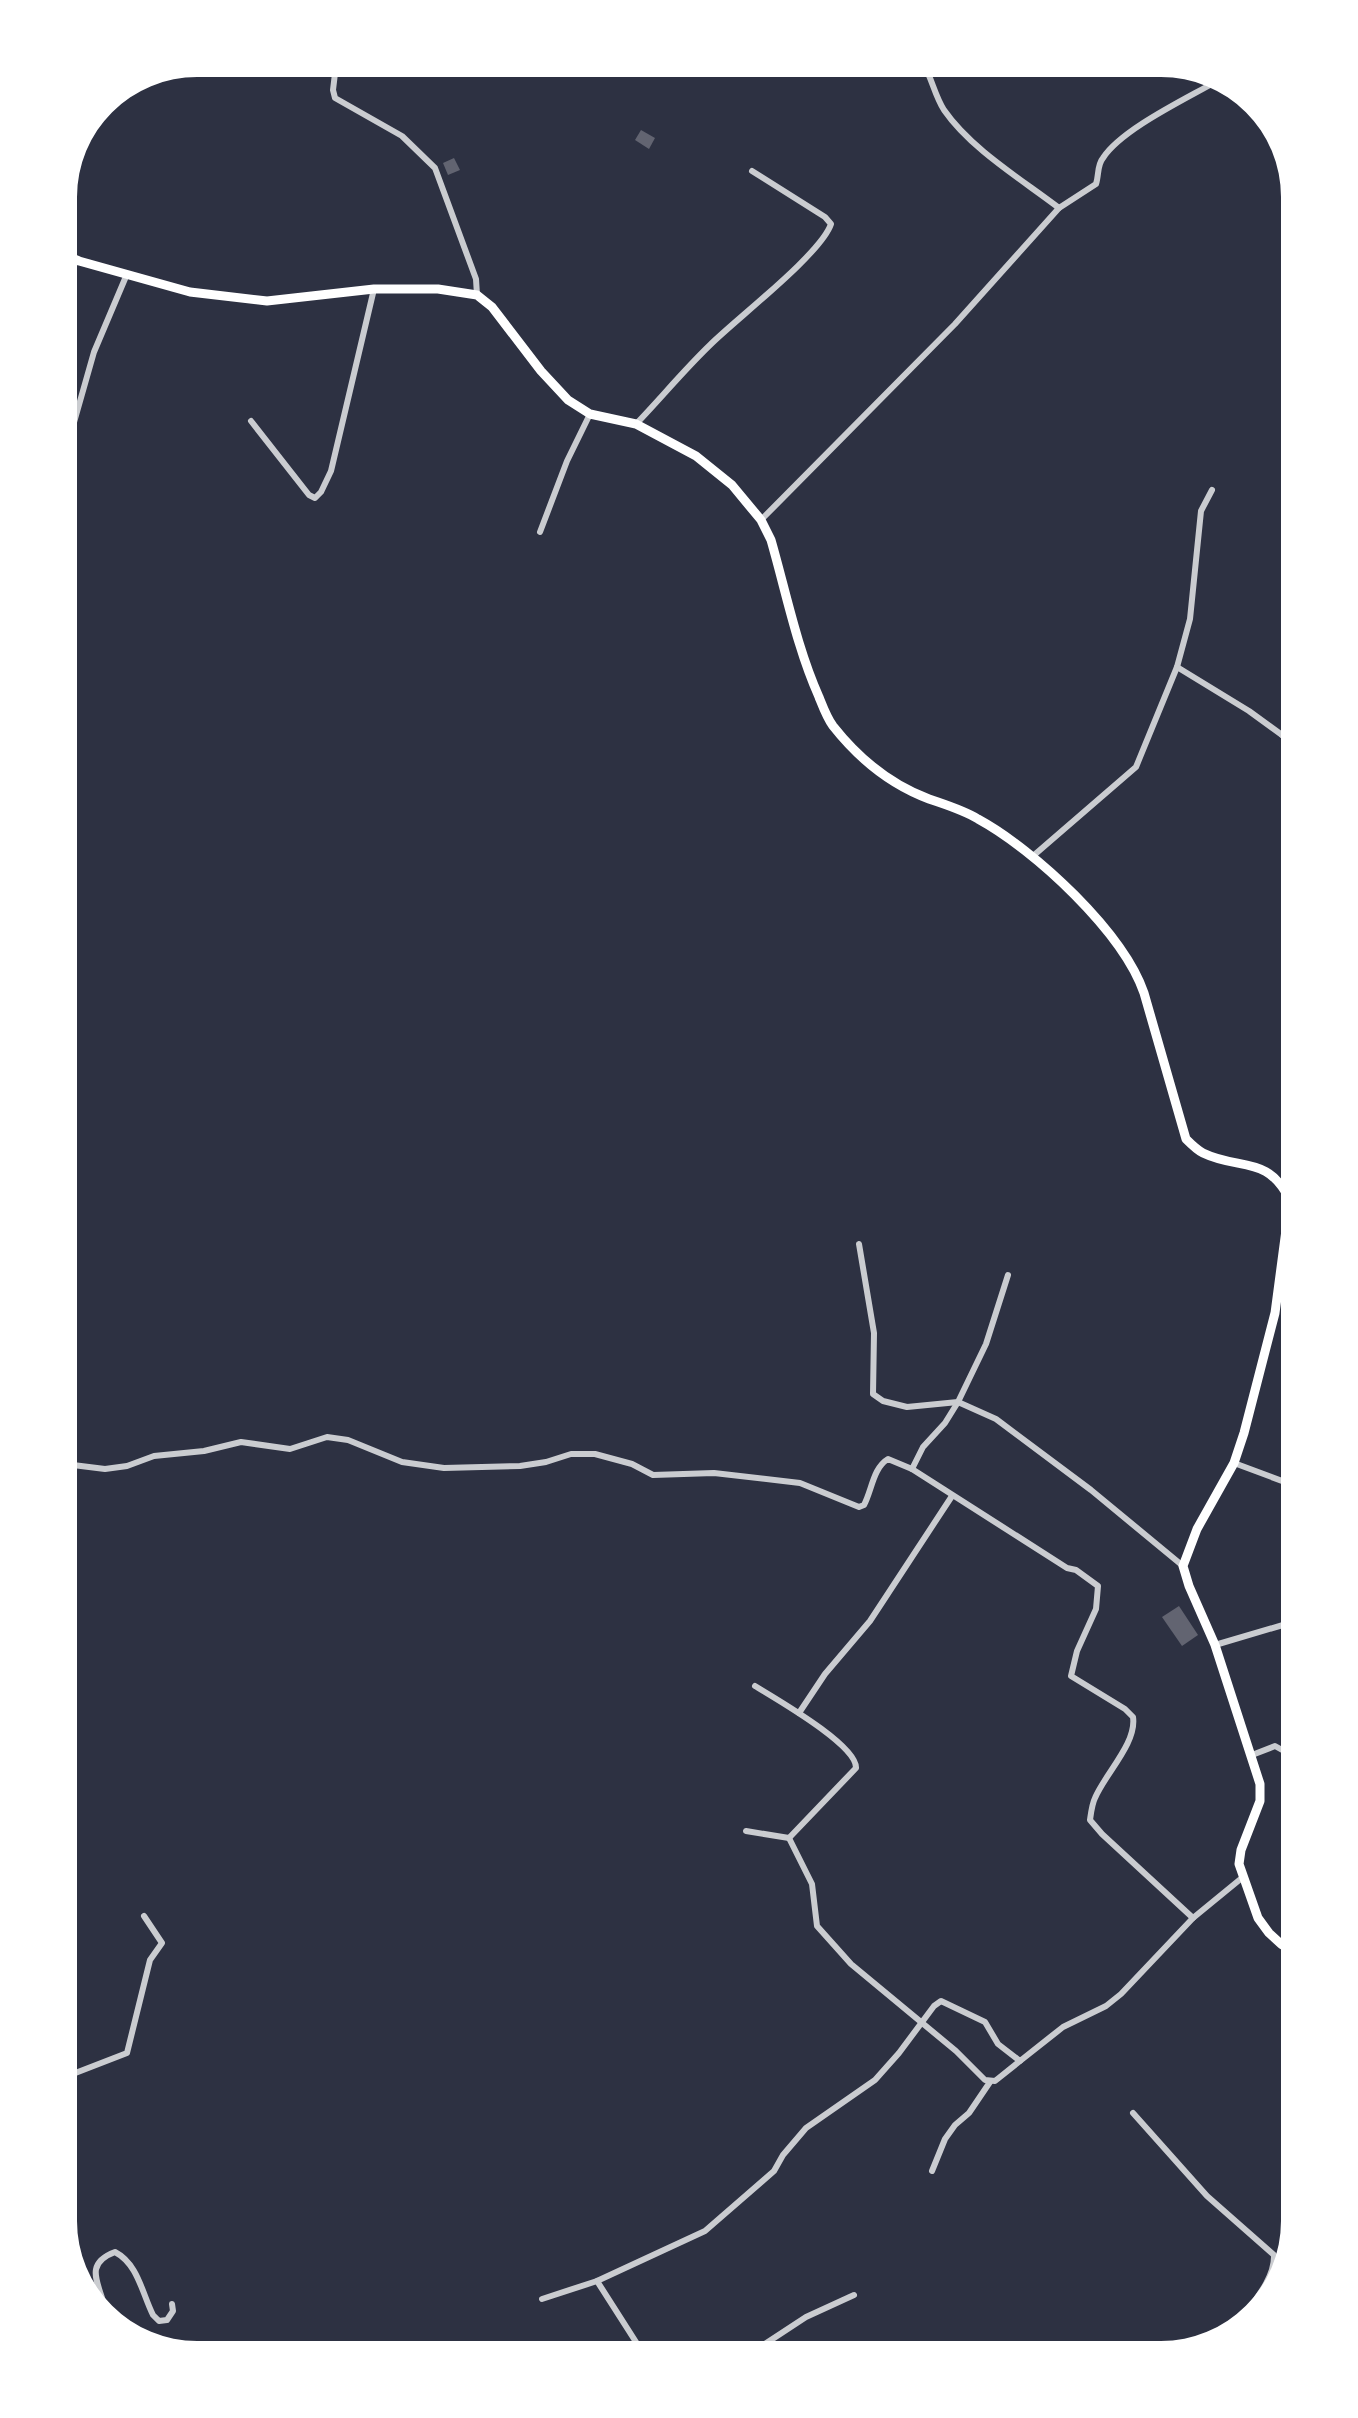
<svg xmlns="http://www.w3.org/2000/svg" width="1358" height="2418" viewBox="0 0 1358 2418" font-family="Mulish,sans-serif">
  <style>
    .building { fill: #626471 }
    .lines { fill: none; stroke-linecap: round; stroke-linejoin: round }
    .minor { stroke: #caccd0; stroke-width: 6 }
    .secondary { stroke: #fff; stroke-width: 9 }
  </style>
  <rect width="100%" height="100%" fill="#2d3142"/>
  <g class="building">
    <polygon points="641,130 655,138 649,149 635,140"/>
    <polygon points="454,158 460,170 448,175 443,163"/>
    <polygon points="1179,1606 1198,1635 1182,1646 1162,1617"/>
  </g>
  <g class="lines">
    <g class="minor">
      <polyline points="336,65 333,90 335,98 402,136 435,168 476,279 477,295"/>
      <path d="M 924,65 C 932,79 935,96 944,110 C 971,149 1021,179 1059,208 L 1096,184 C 1099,175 1097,165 1103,158 C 1122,129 1186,99 1217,81"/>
      <polyline points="251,421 309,495 315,498 321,492 331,471 374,289"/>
      <path d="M 636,424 C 661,398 684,370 710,345 C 736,319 821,254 831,224 L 825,217 L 752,171"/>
      <polyline points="65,454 94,352 127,274"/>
      <polyline points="761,520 955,324 1059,208"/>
      <polyline points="540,532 567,461 590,414"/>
      <polyline points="1177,667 1249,711 1293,743"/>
      <polyline points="1282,735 1293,718"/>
      <polyline points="1033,856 1136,767 1177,667 1190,619 1201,511 1212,490"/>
      <polyline points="859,1244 874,1333 873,1394 883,1401 907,1407 958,1402 996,1419 1091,1490 1183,1566"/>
      <polyline points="1234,1463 1293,1485"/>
      <path d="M 65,1464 L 105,1469 L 127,1466 L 154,1456 L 204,1451 L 241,1442 L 290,1449 L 327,1437 L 348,1440 L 402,1462 L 444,1468 L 520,1466 L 546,1462 L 571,1454 L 595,1454 L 632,1464 L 653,1475 L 714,1473 L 800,1483 L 859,1507 L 864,1505 C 872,1490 873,1468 888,1459 L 912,1469 L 1067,1568 L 1076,1570 L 1098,1586 L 1096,1609 L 1077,1651 L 1071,1676 L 1125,1709 L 1133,1717 C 1137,1743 1105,1774 1095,1798 C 1092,1804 1091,1813 1090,1820 L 1102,1834 L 1193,1918"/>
      <polyline points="912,1469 923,1447 945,1423 958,1402 986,1344 1008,1275"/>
      <polyline points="1215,1645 1293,1622"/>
      <path d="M 755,1686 C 776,1699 857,1745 856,1768 L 789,1838"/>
      <polyline points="799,1713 825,1674 870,1621 952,1496"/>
      <polyline points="1252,1755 1275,1746 1293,1756"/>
      <polyline points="746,1831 789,1838"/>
      <polyline points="789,1838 812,1884 817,1926 851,1964 956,2051 985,2080 995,2081 1020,2061"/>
      <polyline points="65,2077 127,2053 150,1960 162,1943 144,1916"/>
      <path d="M 1133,2113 L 1207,2196 L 1274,2255 C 1275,2278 1255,2300 1242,2318"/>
      <polyline points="932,2171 945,2139 955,2125 969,2113 990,2082"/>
      <polyline points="597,2281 643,2353"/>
      <polyline points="542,2299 597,2281 705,2231 774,2171 783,2155 806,2128 875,2080 899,2053 934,2006 941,2001 985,2022 998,2044 1020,2061 1063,2027 1106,2006 1121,1994 1193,1918 1243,1877"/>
      <path d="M 105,2308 C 99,2283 83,2264 115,2252 C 138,2264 142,2293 153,2315 L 159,2321 L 167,2320 L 173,2311 L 172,2304"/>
      <polyline points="751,2353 806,2317 854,2295"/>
    </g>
    <path class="secondary" d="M 65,255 L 79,261 L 190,292 L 267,301 L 374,289 L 438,289 L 477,295 L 492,307 L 541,371 L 568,400 L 590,414 L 636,424 L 696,456 L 732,485 L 761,520 L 771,540 C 786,592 797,648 819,697 C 823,707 827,718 833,726 C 859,759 889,784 929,799 C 946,805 963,810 978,819 C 1035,850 1123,932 1144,993 L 1186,1139 C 1191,1144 1197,1150 1203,1153 C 1240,1171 1267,1154 1290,1200 L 1275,1313 L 1244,1433 L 1234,1463 L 1197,1529 L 1183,1566 L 1189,1586 L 1215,1645 L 1260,1784 L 1260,1801 L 1241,1850 L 1239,1864 L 1258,1918 L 1269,1933 L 1281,1944 L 1293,1951"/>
  </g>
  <path d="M0 0H1358V2418H0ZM197 77H1161A120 120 0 0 1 1281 197V2221A120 120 0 0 1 1161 2341H197A120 120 0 0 1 77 2221V197A120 120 0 0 1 197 77Z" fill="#fff" fill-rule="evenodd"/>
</svg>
